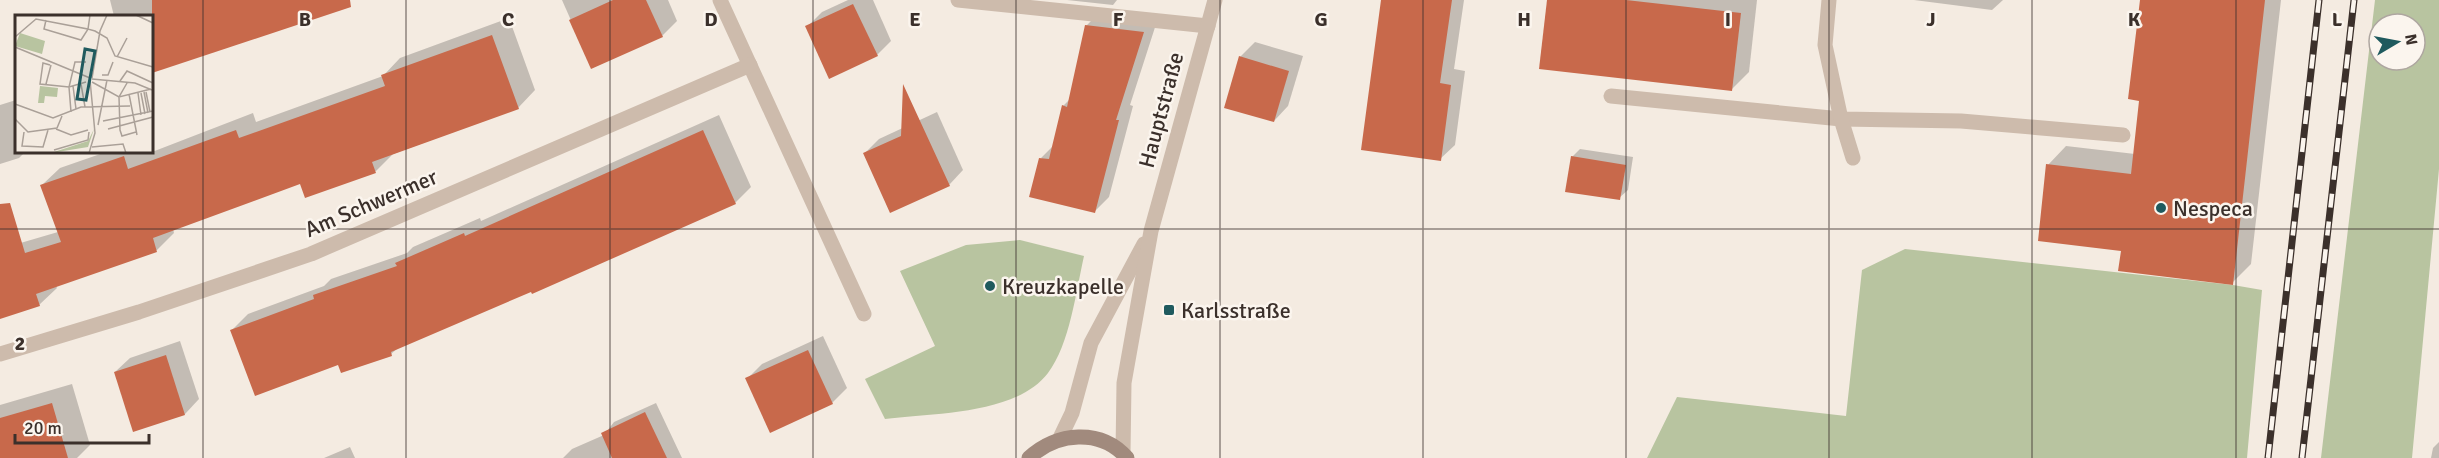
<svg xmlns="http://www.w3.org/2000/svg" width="2439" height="458" viewBox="0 0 2439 458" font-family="Signika,sans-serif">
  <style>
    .green { fill: #b8c4a0; fill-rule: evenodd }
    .shadow { fill: #0003 }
    .building { fill: #c8694b }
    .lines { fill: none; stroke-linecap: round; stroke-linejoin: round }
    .lane { stroke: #cdbbac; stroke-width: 15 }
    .street { stroke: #cdbbac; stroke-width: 15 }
    .secondary { stroke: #a18a7d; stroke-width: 15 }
    .rail-casing { stroke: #3b302b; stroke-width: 7 }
    .rail { stroke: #fbf5ee; stroke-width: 4.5; stroke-dasharray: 14; stroke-linecap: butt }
    .grid { fill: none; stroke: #3b302b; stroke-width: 1.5; stroke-opacity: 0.55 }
    .poi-dot { fill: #1f5a5e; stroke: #fbf5ee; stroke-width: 2 }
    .labels { text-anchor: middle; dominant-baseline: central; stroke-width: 5; stroke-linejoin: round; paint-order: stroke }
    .street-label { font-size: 22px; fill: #3b302b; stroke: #fbf5ee }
    .poi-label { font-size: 22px; fill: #3b302b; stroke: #fbf5ee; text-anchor: start }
    .inset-road { fill: none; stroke: #aaa098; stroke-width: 1.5 }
    .view { fill: #1f5a5e; fill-opacity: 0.15; stroke: #1f5a5e; stroke-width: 3 }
    .inset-edge { fill: none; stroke: #3b302b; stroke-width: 3 }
    .grid-label { font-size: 20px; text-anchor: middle; font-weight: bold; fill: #3b302b; stroke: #fbf5ee; stroke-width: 5; stroke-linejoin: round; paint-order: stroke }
  </style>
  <rect width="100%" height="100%" fill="#f4ebe1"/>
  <g class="green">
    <path d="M 2375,0 L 2439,0 L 2439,169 L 2412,458 L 2321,458 ZM 2379,24 L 2415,24 L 2415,60 L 2379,60 Z"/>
    <path d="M 1020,240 L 1084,256 C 1076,291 1070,344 1048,373 C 1016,415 933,413 885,419 L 865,379 L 935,346 L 900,271 L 966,245 Z"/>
    <polygon points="1905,249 2233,285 2262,290 2247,458 1647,458 1677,397 1846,416 1862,270"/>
  </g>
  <g class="shadow">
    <polygon points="110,0 300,0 289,26 152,71 152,16 114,16"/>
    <polygon points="562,0 668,0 677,21 662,36 592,68"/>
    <polygon points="848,0 873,0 891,41 877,55 807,27 822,12"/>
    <polygon points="1067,0 1117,0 1113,5"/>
    <polygon points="1383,0 1464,0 1454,69 1465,71 1455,145 1440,159"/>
    <polygon points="1549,0 1757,0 1749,72 1732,89"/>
    <polygon points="1914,0 2003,0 1992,10"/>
    <polygon points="2141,0 2281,0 2251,264 2232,283 2123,249 2048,165 2066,146 2135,154 2141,99"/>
    <polygon points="1101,11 1158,18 1130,105 1133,106 1109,197 1095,211 1041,158 1054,145 1063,106 1070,99 1086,26"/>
    <polygon points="509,18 535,90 518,108 393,154 376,171 306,196 301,182 173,229 174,233 157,250 56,286 57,288 39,305 0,317 0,249 58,232 42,185 60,168 106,152 152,152 253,113 256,122 383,76 400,58"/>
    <polygon points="1255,42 1303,56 1288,106 1274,121 1240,57"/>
    <polygon points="16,100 16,152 25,152 19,158 0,164 0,105"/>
    <polygon points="937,112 963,170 949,185 865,153 879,139"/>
    <polygon points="719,115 751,187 735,203 398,348 391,354 339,363 232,330 248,314 324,286 331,279 407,253 413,247 480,218 481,221"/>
    <polygon points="1580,149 1633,157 1628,190 1619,198 1572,157"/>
    <polygon points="823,336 847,388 832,403 747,379 762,364"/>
    <polygon points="180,341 199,399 185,414 134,430 115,372 130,358"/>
    <polygon points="72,384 90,445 77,458 0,458 0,405"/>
    <polygon points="656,403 682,458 563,458 572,449 604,435 614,422"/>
    <polygon points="2439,442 2439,458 2431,458 2433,448"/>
    <polygon points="350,447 355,458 324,458"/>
  </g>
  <g class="building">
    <polygon points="152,0 350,0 351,7 152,73"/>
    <polygon points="613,0 646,0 663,37 591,69 569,20"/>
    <polygon points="1381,0 1452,0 1440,83 1451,85 1441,161 1361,150"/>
    <polygon points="1547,0 1626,0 1741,13 1732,91 1539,69"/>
    <polygon points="2140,0 2265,0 2233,285 2118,271 2121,251 2038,241 2046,164 2131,174 2139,101 2128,99"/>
    <polygon points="853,4 878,56 829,79 805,26"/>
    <polygon points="1085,25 1144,32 1116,120 1119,120 1095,213 1029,197 1039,158 1049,159 1062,105 1067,107"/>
    <polygon points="492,35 519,109 372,162 376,173 305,198 300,184 153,238 157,252 36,294 40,306 0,319 0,204 10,203 25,253 61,242 40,185 124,156 128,169 236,130 239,138 385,86 381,75"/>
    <polygon points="1239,56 1289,71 1274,122 1224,108"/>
    <polygon points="903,84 950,186 890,213 863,153 901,136"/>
    <polygon points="703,130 736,204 532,294 531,292 391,352 392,356 341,373 338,365 255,396 230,330 314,299 313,295 397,266 395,263 464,233 465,236"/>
    <polygon points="1571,156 1626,165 1620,200 1565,192"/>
    <polygon points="808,350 833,404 770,433 745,378"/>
    <polygon points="166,355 185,415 133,432 114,372"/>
    <polygon points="52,403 68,458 0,458 0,418"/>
    <polygon points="645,412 667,458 612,458 601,433"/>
  </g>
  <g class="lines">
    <g class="lane">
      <polyline points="958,0 1208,26"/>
      <polyline points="1611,96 1841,119 1961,121 2123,135"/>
    </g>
    <g class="street">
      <polyline points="720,0 864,314"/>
      <polyline points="1829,0 1825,45 1841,119 1853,158"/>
      <polyline points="0,354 139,312 311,254 750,65"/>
      <polyline points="1060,438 1072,413 1091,343 1144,244"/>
      <polyline points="1123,453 1124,383 1151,231 1215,0"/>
    </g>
    <path class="secondary" d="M 1029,458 C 1056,432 1101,428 1127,458"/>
    <g class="rail-casing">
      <g id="rail">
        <polyline points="2268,458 2319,0"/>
        <polyline points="2302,458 2354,0"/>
      </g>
    </g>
    <use href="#rail" class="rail"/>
  </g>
  <path class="grid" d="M 203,0 L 203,458M 406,0 L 406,458M 610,0 L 610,458M 813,0 L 813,458M 1016,0 L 1016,458M 1220,0 L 1220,458M 1423,0 L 1423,458M 1626,0 L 1626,458M 1829,0 L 1829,458M 2032,0 L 2032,458M 2236,0 L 2236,458M 0,229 L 2439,229"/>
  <g class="poi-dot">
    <circle cx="2161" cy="208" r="6"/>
    <circle cx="990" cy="286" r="6"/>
    <rect x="1163" y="304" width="12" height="12" rx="3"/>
  </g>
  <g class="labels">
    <g class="street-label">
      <text transform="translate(1161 110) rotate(-75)">Hauptstraße</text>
      <text transform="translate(371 203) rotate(-23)">Am Schwermer</text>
    </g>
    <g class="poi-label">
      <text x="2173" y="208">Nespeca</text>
      <text x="1002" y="286">Kreuzkapelle</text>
      <text x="1181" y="310">Karlsstraße</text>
    </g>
  </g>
  <g transform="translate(15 15)">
    <rect width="138" height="138" fill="#f4ebe1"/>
    <path d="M 5,18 L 30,26 L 27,39 L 0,31 ZM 25,71 L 43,73 L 42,82 L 30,81 L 29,88 L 23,88 ZM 79,114 L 73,132 L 36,138 L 73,126 Z" fill="#b8c4a0"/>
    <path class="inset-road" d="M 121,0 L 138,8M 31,5 L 29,14 L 66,25 L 73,14 L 80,16 L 92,23 L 100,41 L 138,52M 0,22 L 21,4 L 73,14 L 75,0M 0,32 L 75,63M 102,42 L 112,23M 35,50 L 28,48 L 25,69 L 54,72 L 71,67M 87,60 L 93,60 L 98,47M 77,63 L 85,16 L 92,0M 77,64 L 120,68 L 137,75M 105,66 L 112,56 L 138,68M 77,67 L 104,82 L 136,74M 112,68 L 104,82 L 105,115 L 107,121 L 121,117M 31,69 L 36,50M 66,69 L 70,92M 58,71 L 61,94M 129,77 L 133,98M 131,77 L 135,97M 123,78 L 126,100M 126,78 L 130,99M 114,79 L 122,120M 0,89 L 38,103 L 66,92 L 115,91M 56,97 L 54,72 L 60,47 L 71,47M 0,104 L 13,117 L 42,113 L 47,101M 88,106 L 138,96M 83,110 L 92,65M 41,114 L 56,120 L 73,115M 93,114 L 138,102M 9,117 L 7,131 L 28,132 L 33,115M 77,132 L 108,129 L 111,138M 39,135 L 73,125 L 74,117M 74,138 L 80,118 L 75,65"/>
    <path class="view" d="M 70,34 L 80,36 L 71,85 L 62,84 Z"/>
    <rect width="138" height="138" class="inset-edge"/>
  </g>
  <g class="grid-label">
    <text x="305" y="26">B</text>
    <text x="508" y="26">C</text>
    <text x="711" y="26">D</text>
    <text x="915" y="26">E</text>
    <text x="1118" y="26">F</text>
    <text x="1321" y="26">G</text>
    <text x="1524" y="26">H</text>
    <text x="1728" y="26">I</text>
    <text x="1931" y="26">J</text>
    <text x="2134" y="26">K</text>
    <text x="2337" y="26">L</text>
    <text x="20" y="350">2</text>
  </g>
  <g transform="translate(2397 42) rotate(80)"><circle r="28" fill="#fbf5ee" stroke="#aea6a0" stroke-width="1.5"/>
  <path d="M0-4.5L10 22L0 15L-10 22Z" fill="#1f5a5e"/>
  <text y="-9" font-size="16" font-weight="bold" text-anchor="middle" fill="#3b302b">N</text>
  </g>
  <path d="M15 434v9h134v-9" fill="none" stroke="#3b302b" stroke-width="3"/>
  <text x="24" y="434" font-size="18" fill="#3b302b" stroke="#fbf5ee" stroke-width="4.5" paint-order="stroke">20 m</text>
</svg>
